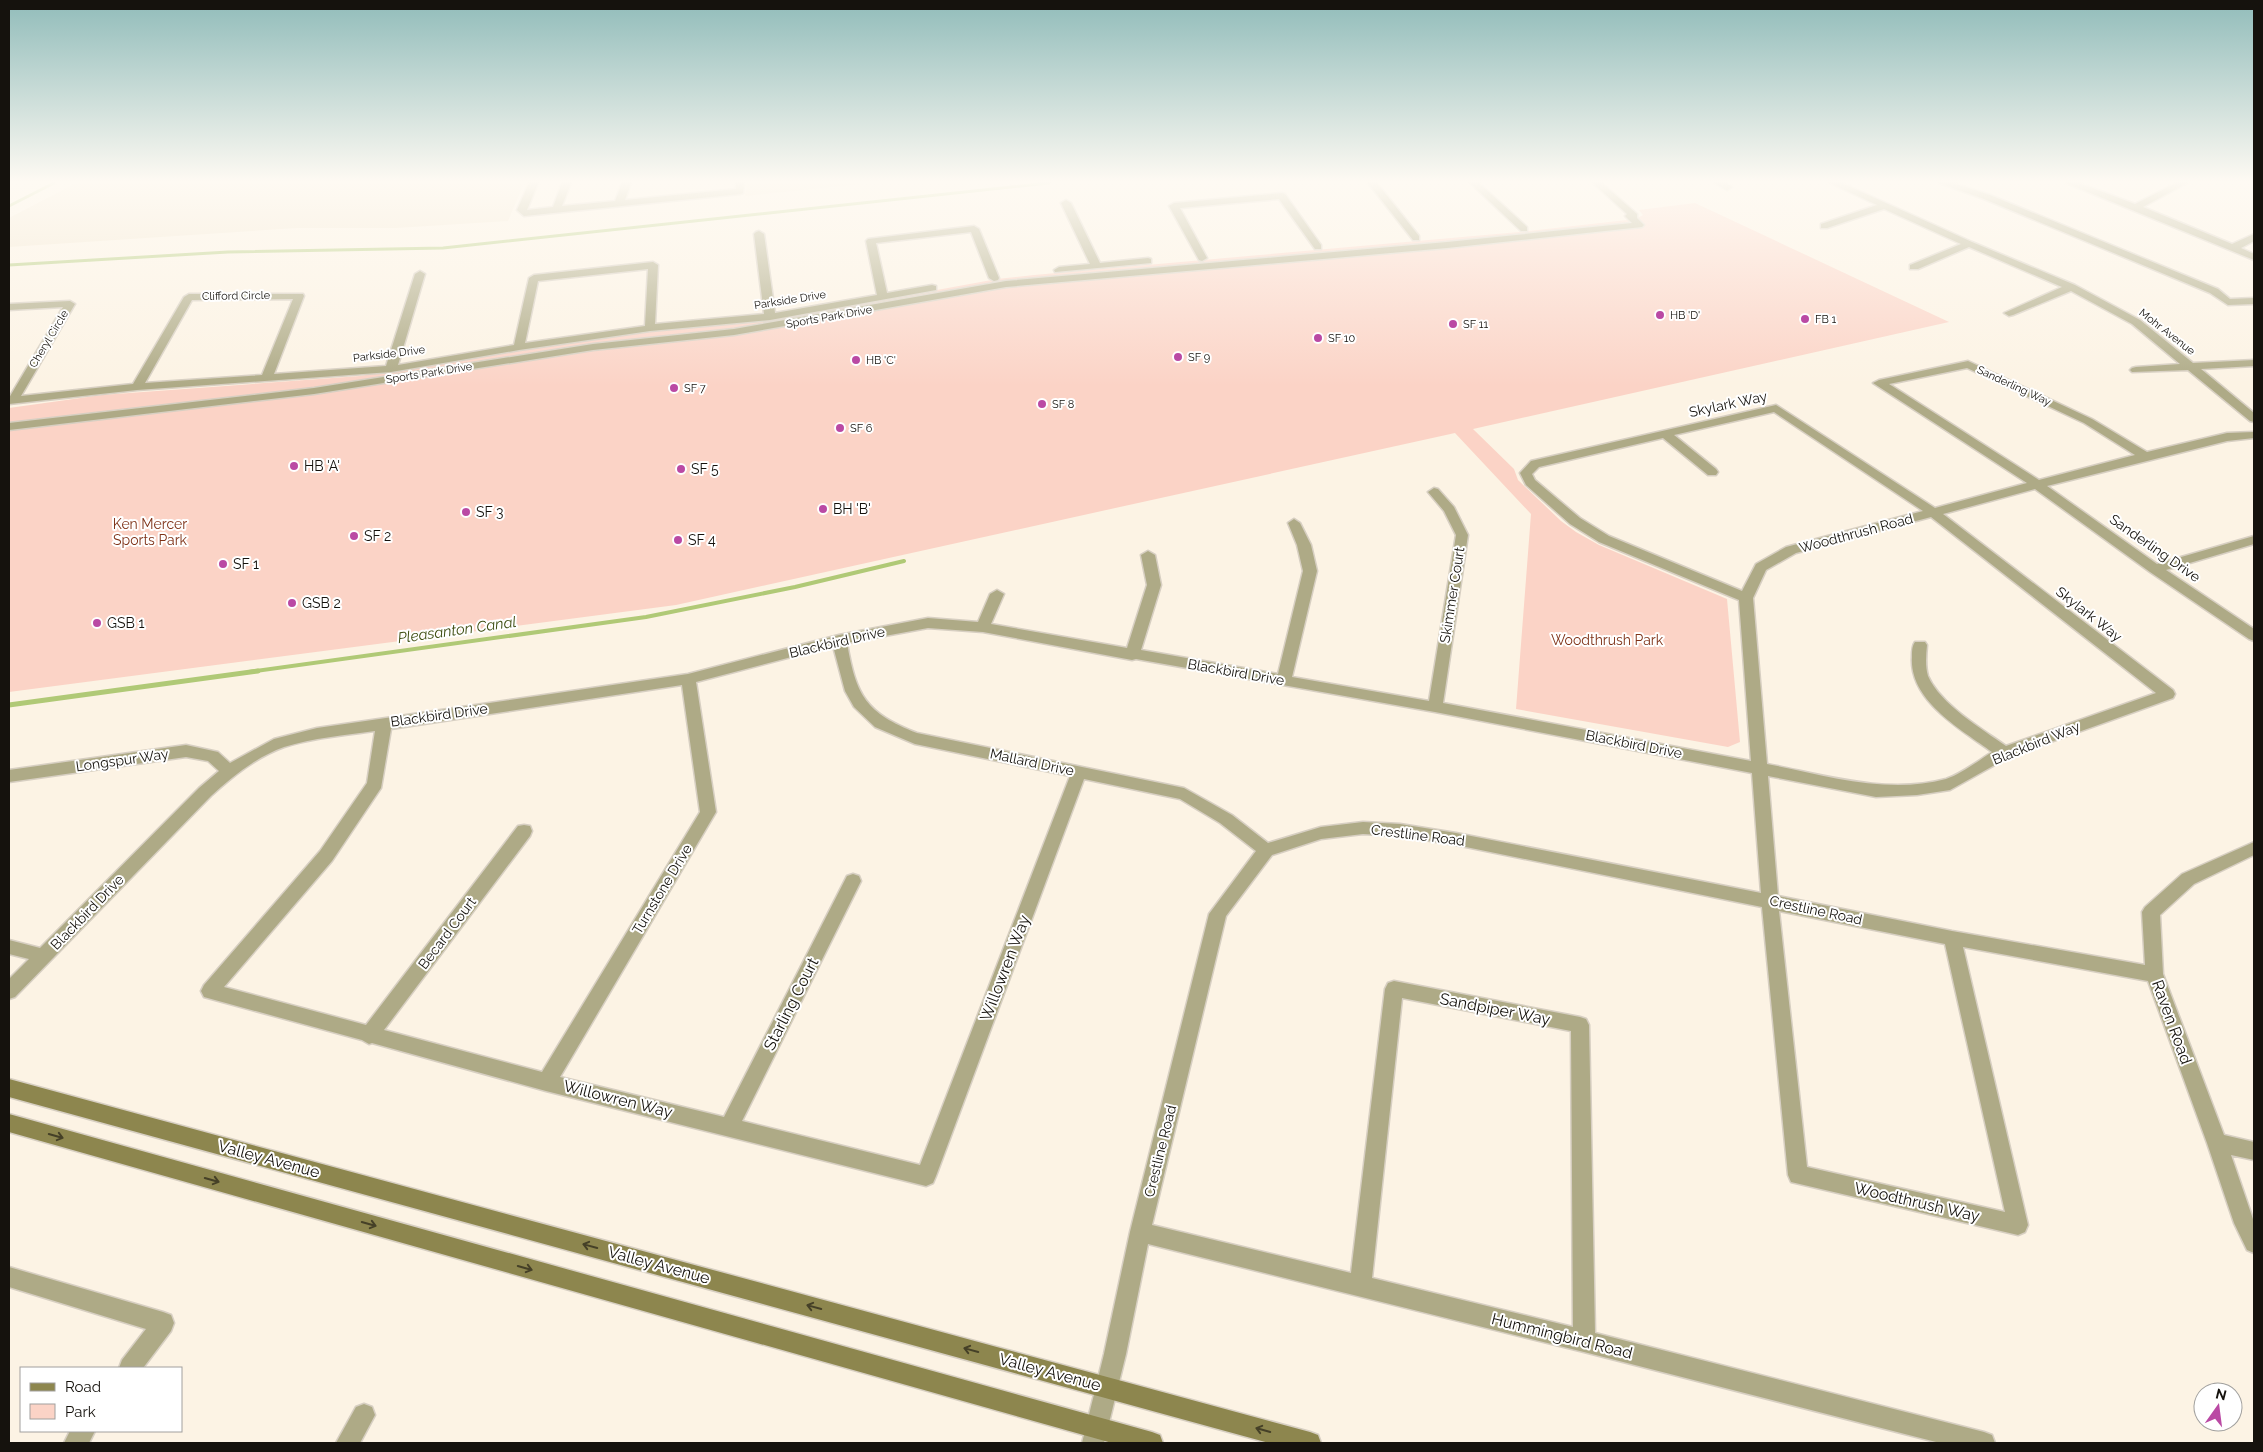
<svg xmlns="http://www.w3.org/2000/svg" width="2263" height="1452" viewBox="0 0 2263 1452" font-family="Raleway,sans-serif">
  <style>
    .built { fill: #f2e6d0 }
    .green { fill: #fbd3c6 }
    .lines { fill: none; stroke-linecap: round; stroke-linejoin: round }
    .stream-far2 { stroke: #b0c976; stroke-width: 3 }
    .stream-far1 { stroke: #b0c976; stroke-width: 4 }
    .stream { stroke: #b0c976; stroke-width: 5 }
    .minor-casing { stroke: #d7cfc2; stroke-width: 3 }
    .secondary-casing { stroke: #d7cfc2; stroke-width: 3 }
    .minor { fill: #aeaa86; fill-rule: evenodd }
    .secondary { fill: #8d864e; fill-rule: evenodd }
    .oneway { stroke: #454027 }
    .poi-dot { fill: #ba49a4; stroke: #fff; stroke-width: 2 }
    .labels { text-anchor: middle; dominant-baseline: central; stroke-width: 4; stroke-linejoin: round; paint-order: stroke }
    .far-street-label { font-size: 11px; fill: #15120d; stroke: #fff }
    .far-poi-label { font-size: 11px; fill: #15120d; stroke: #fff; text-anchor: start }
    .street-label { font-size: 14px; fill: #15120d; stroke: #fff }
    .poi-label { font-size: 14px; fill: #15120d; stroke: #fff; text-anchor: start }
    .park-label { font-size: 14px; fill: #7f3217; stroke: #fff }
    .water-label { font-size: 15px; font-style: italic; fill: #3e4d11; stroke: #fff }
    .near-street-label { font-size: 16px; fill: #15120d; stroke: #fff }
  </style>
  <rect width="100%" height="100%" fill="#fcf3e4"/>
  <g class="built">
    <polygon points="76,183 524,183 508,221 396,228 297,228 9,247 9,218"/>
    <polygon points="747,183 870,183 745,196"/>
  </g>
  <polygon class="green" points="1695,203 1949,322 1473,429 1514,469 1518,480 1561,521 1576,532 1599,545 1727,599 1740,742 1728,747 1516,709 1531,514 1455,433 676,605 9,692 9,408 102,395 360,376 605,337 800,315 997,279 1034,275 1519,232 1636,219 1643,215 1639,210"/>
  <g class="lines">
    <g class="stream-far2">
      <polyline points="9,206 54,183"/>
      <polyline points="9,265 228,252 443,248 1049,183"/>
    </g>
    <polyline class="stream-far1" points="249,672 646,617 795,587 904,561"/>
    <polyline class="stream" points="9,705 258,671"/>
    <g class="minor-casing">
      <g id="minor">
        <polygon points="529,183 538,183 527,210 553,207 562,183 571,183 562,206 615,201 622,183 631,183 625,200 736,189 736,183 744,183 743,193 740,194 524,216 517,210"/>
        <polygon points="1368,183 1377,183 1419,236 1419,240 1413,240"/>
        <polygon points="1470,183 1479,183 1527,227 1527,231 1521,231"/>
        <polygon points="1593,183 1602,183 1637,214 1637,218 1644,225 1642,227 1447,248 1006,287 734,335 593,350 314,394 9,430 9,423 314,388 593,344 734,329 1006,281 1447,242 1632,223 1625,216 1627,214"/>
        <polygon points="1714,183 1726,183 1732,187 1727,190"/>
        <polygon points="1830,183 1842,183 1972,242 2075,285 2140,320 2193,363 2254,360 2254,366 2201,369 2254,413 2254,422 2250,421 2188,370 2132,372 2130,370 2132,368 2136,367 2180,364 2132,324 2071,291 2013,315 2009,316 2004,313 2062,287 1969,247 1918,269 1910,269 1910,265 1961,244 1884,209 1827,228 1821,228 1821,224 1877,205"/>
        <polygon points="1939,183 1953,183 1990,195 2218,289 2230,299 2254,298 2254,304 2228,305 2210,293 1984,199"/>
        <polygon points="2066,183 2079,183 2135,204 2176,183 2187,183 2143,207 2232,244 2254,234 2254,241 2241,248 2254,254 2254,260"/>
        <polygon points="1282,193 1285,194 1321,245 1321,249 1315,249 1279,199 1180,208 1207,258 1202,261 1199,260 1169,206 1174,203"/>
        <polygon points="1066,200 1071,203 1100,263 1148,258 1151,259 1151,263 1055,272 1054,270 1059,267 1090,264 1061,203"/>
        <path d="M 974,226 L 979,229 L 999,278 L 998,280 L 994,281 L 989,278 L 971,232 L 876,243 L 887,293 L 932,285 L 936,286 L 936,290 L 770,320 L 650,331 L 519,350 L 391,372 L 137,390 L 9,404 L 9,398 L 63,307 L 9,310 L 9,304 L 70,301 L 75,304 L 21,396 L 133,384 L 184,297 L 189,294 L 303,294 L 304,296 L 274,374 L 386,366 L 415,274 L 420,271 L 425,274 L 398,365 L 514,345 L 529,278 L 534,275 L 653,262 L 658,265 L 655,324 L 764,314 L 754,234 L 756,232 L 759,231 L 764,234 L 775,313 L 877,295 L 866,241 L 868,239 ZM 648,269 L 645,326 L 525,343 L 538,281 ZM 293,299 L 262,375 L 145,383 L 192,300 Z"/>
        <path d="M 1968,361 L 2092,419 L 2147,452 L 2227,433 L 2254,432 L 2254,438 L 2227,441 L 2047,486 L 2157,564 L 2254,536 L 2254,544 L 2166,570 L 2254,629 L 2254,641 L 2249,639 L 2150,572 L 2035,489 L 1943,514 L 2173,690 L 2175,694 L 2173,698 L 2009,757 L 1950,790 L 1917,795 L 1876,797 L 1768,776 L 1778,896 L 1952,931 L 2145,965 L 2142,912 L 2145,907 L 2182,874 L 2254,842 L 2254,855 L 2194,884 L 2160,915 L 2163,974 L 2224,1135 L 2254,1142 L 2254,1160 L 2231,1155 L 2254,1222 L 2254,1253 L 2247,1250 L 2234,1223 L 2207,1143 L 2148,981 L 1963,947 L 2028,1225 L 2025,1232 L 2018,1235 L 1791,1182 L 1788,1175 L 1762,907 L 1456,845 L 1400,836 L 1363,834 L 1321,839 L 1272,855 L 1226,916 L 1152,1225 L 1351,1273 L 1385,989 L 1388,983 L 1394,981 L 1580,1017 L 1586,1019 L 1589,1025 L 1595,1333 L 1984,1432 L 1992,1435 L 1995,1443 L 1940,1443 L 1584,1352 L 1148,1244 L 1126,1354 L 1104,1443 L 1082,1443 L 1104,1354 L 1130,1232 L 1209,914 L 1256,851 L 1220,823 L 1180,799 L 1084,779 L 936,1176 L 933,1183 L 926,1186 L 546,1091 L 372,1043 L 369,1044 L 362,1040 L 204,997 L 201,991 L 204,985 L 320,851 L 367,783 L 375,731 C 345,735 313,738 284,747 C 256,757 232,777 211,796 L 15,997 L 9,999 L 9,979 L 29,959 L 9,954 L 9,940 L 40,948 L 199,788 L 219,771 L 208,761 L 186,757 L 9,782 L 9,770 L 186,745 L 218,752 L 230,763 L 274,739 L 317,728 L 688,674 L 839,635 L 928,618 L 978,622 L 990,594 L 997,590 L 1004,594 L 991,624 L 1127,648 L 1147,585 L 1141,555 L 1148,551 L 1155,555 L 1161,585 L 1141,650 L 1278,674 L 1303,571 L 1297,545 L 1288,523 L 1294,519 L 1300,523 L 1311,545 L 1317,571 L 1292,677 L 1429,701 L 1456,535 L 1444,511 L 1428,492 L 1434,488 L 1438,489 L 1454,507 L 1468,535 L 1443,703 L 1751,761 L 1739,600 L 1599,542 L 1570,524 L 1526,485 L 1520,473 L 1531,461 L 1776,405 L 1935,508 L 2027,483 L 1873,383 L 1879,380 ZM 1967,368 L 2084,423 L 2135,455 L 2039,480 L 1889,384 ZM 1774,412 L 1923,511 L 1786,547 L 1756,564 L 1742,591 L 1609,536 L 1580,518 L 1535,480 L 1532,474 L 1539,467 L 1663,438 L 1708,475 L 1716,475 L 1718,472 L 1716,469 L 1674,435 ZM 1931,517 L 2156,693 L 2006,746 C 1982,729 1940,704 1928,676 C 1925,666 1926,655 1927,645 L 1925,642 L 1915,642 C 1912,646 1912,651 1912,657 C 1909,701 1962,730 1992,752 C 1978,761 1961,774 1946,779 C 1887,795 1824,775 1767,764 L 1753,598 L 1766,570 L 1796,553 ZM 928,628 L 983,632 L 1132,660 L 1136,659 L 1435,712 L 1752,773 L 1761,893 L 1456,833 L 1400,824 L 1363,822 L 1321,827 L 1268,843 L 1232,815 L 1184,788 L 917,733 C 866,713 856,696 847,643 ZM 833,646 L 845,691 L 854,707 L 875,727 L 915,744 L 1070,776 L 920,1165 L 742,1121 L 861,881 L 859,876 L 853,874 L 847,876 L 724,1117 L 560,1077 L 716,812 L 696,682 ZM 682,685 L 700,812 L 542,1072 L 384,1030 L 530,836 L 532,831 L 530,826 L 524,825 L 518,826 L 366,1025 L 224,987 L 332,861 L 381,788 L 391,729 ZM 1779,911 L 1945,944 L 2005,1212 L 1807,1167 ZM 1402,998 L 1571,1031 L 1573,1327 L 1372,1278 Z"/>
        <polygon points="9,1267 163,1312 171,1315 174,1323 171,1331 143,1368 119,1368 122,1360 146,1329 9,1287"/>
        <polygon points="364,1404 372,1407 375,1415 360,1443 336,1443 356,1407"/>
        <polygon points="70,1431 95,1431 89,1443 64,1443"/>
      </g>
    </g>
    <g class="secondary-casing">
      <g id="secondary">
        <polygon points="9,1079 1310,1432 1318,1435 1321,1443 1269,1443 9,1097"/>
        <polygon points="9,1114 1152,1432 1160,1435 1163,1443 1112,1443 9,1132"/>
      </g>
    </g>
    <use href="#minor" class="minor"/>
    <use href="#secondary" class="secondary"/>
  </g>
  <defs><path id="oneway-shaft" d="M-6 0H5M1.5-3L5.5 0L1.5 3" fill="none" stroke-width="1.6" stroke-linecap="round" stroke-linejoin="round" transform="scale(1.25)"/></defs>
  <g class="oneway">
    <use href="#oneway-shaft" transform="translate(56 1136) rotate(16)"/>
    <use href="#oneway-shaft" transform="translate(212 1180) rotate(16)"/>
    <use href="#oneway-shaft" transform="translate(369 1224) rotate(16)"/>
    <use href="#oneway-shaft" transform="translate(590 1246) rotate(-165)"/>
    <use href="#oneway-shaft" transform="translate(525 1268) rotate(16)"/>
    <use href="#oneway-shaft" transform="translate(814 1307) rotate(-165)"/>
    <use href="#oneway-shaft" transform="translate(971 1350) rotate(-165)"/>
    <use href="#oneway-shaft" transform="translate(1263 1430) rotate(-164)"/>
  </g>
  <linearGradient id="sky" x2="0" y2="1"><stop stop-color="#91bcba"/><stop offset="0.47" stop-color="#fefaf3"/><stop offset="1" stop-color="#fefaf3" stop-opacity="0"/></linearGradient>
  <rect width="2263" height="386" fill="url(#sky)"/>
  <g class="poi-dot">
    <circle cx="1660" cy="315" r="5"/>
    <circle cx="1805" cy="319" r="5"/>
    <circle cx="1453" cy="324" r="5"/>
    <circle cx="1318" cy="338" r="5"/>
    <circle cx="1178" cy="357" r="5"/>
    <circle cx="856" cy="360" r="5"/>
    <circle cx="674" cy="388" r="5"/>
    <circle cx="1042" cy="404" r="5"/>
    <circle cx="840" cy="428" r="5"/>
    <circle cx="294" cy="466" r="5"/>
    <circle cx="681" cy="469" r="5"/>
    <circle cx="823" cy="509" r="5"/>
    <circle cx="466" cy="512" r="5"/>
    <circle cx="354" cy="536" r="5"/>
    <circle cx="678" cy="540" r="5"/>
    <circle cx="223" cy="564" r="5"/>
    <circle cx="292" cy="603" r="5"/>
    <circle cx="97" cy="623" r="5"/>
  </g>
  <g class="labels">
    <g class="far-street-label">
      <text transform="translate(236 296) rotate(-1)">Clifford Circle</text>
      <text transform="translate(790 300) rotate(-9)">Parkside Drive</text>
      <text transform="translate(829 317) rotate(-10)">Sports Park Drive</text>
      <text transform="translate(2167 332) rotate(38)">Mohr Avenue</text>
      <text transform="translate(49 339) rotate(-59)">Cheryl Circle</text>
      <text transform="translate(389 354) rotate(-7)">Parkside Drive</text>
      <text transform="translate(429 373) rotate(-9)">Sports Park Drive</text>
      <text transform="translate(2014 386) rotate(25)">Sanderling Way</text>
    </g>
    <g class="far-poi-label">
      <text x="1670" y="315">HB 'D'</text>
      <text x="1815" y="319">FB 1</text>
      <text x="1463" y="324">SF 11</text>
      <text x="1328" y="338">SF 10</text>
      <text x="1188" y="357">SF 9</text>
      <text x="866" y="360">HB 'C'</text>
      <text x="684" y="388">SF 7</text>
      <text x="1052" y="404">SF 8</text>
      <text x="850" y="428">SF 6</text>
    </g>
    <g class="street-label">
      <text transform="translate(1728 404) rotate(-12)">Skylark Way</text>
      <text transform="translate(1856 533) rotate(-15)">Woodthrush Road</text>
      <text transform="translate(2155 548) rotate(35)">Sanderling Drive</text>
      <text transform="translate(1452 595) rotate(-81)">Skimmer Court</text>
      <text transform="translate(2089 614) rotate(38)">Skylark Way</text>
      <text transform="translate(837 642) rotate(-13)">Blackbird Drive</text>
      <text transform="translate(1236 672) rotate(10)">Blackbird Drive</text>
      <text transform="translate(439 715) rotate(-8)">Blackbird Drive</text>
      <text transform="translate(2036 743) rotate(-22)">Blackbird Way</text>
      <text transform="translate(1634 744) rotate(11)">Blackbird Drive</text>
      <text transform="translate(122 760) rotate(-8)">Longspur Way</text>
      <text transform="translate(1032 762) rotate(12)">Mallard Drive</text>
      <text transform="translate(1418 835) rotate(7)">Crestline Road</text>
      <text transform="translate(662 889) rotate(-59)">Turnstone Drive</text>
      <text transform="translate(1816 910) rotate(12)">Crestline Road</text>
      <text transform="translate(87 912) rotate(-46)">Blackbird Drive</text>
      <text transform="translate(447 933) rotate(-53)">Becard Court</text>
      <text transform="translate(1160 1151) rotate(-76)">Crestline Road</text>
    </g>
    <g class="poi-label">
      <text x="304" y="466">HB 'A'</text>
      <text x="691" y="469">SF 5</text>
      <text x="833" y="509">BH 'B'</text>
      <text x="476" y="512">SF 3</text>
      <text x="364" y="536">SF 2</text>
      <text x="688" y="540">SF 4</text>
      <text x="233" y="564">SF 1</text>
      <text x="302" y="603">GSB 2</text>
      <text x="107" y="623">GSB 1</text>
    </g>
    <g class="park-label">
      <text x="150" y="524">Ken Mercer<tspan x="150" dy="16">Sports Park</tspan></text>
      <text x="1607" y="640">Woodthrush Park</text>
    </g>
    <g class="water-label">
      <text transform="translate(457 630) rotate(-8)">Pleasanton Canal</text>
    </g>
    <g class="near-street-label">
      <text transform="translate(1005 968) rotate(-69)">Willowren Way</text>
      <text transform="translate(791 1004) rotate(-63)">Starling Court</text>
      <text transform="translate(1495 1009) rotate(11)">Sandpiper Way</text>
      <text transform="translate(2172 1022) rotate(70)">Raven Road</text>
      <text transform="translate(618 1099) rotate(14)">Willowren Way</text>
      <text transform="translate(269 1159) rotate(15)">Valley Avenue</text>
      <text transform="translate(1917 1202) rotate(13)">Woodthrush Way</text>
      <text transform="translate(659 1265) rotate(15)">Valley Avenue</text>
      <text transform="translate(1562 1336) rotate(14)">Hummingbird Road</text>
      <text transform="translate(1050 1372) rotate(15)">Valley Avenue</text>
    </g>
  </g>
  <rect width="2263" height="1452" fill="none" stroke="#15120d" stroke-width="20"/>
  <rect x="20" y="1367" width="162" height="65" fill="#ffffff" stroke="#a1a09e"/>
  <rect x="30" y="1383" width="25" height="8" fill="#8d864e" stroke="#a1a09e"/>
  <text x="65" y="1392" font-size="15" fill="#15120d">Road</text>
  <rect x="30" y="1404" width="25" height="15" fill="#fbd3c6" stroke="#a1a09e"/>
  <text x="65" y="1417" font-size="15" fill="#15120d">Park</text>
  <g transform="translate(2218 1407) rotate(14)"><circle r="24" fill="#ffffff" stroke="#a1a09e"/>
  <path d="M0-4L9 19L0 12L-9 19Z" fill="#ba49a4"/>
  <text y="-8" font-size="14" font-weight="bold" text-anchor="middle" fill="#15120d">N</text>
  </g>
</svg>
